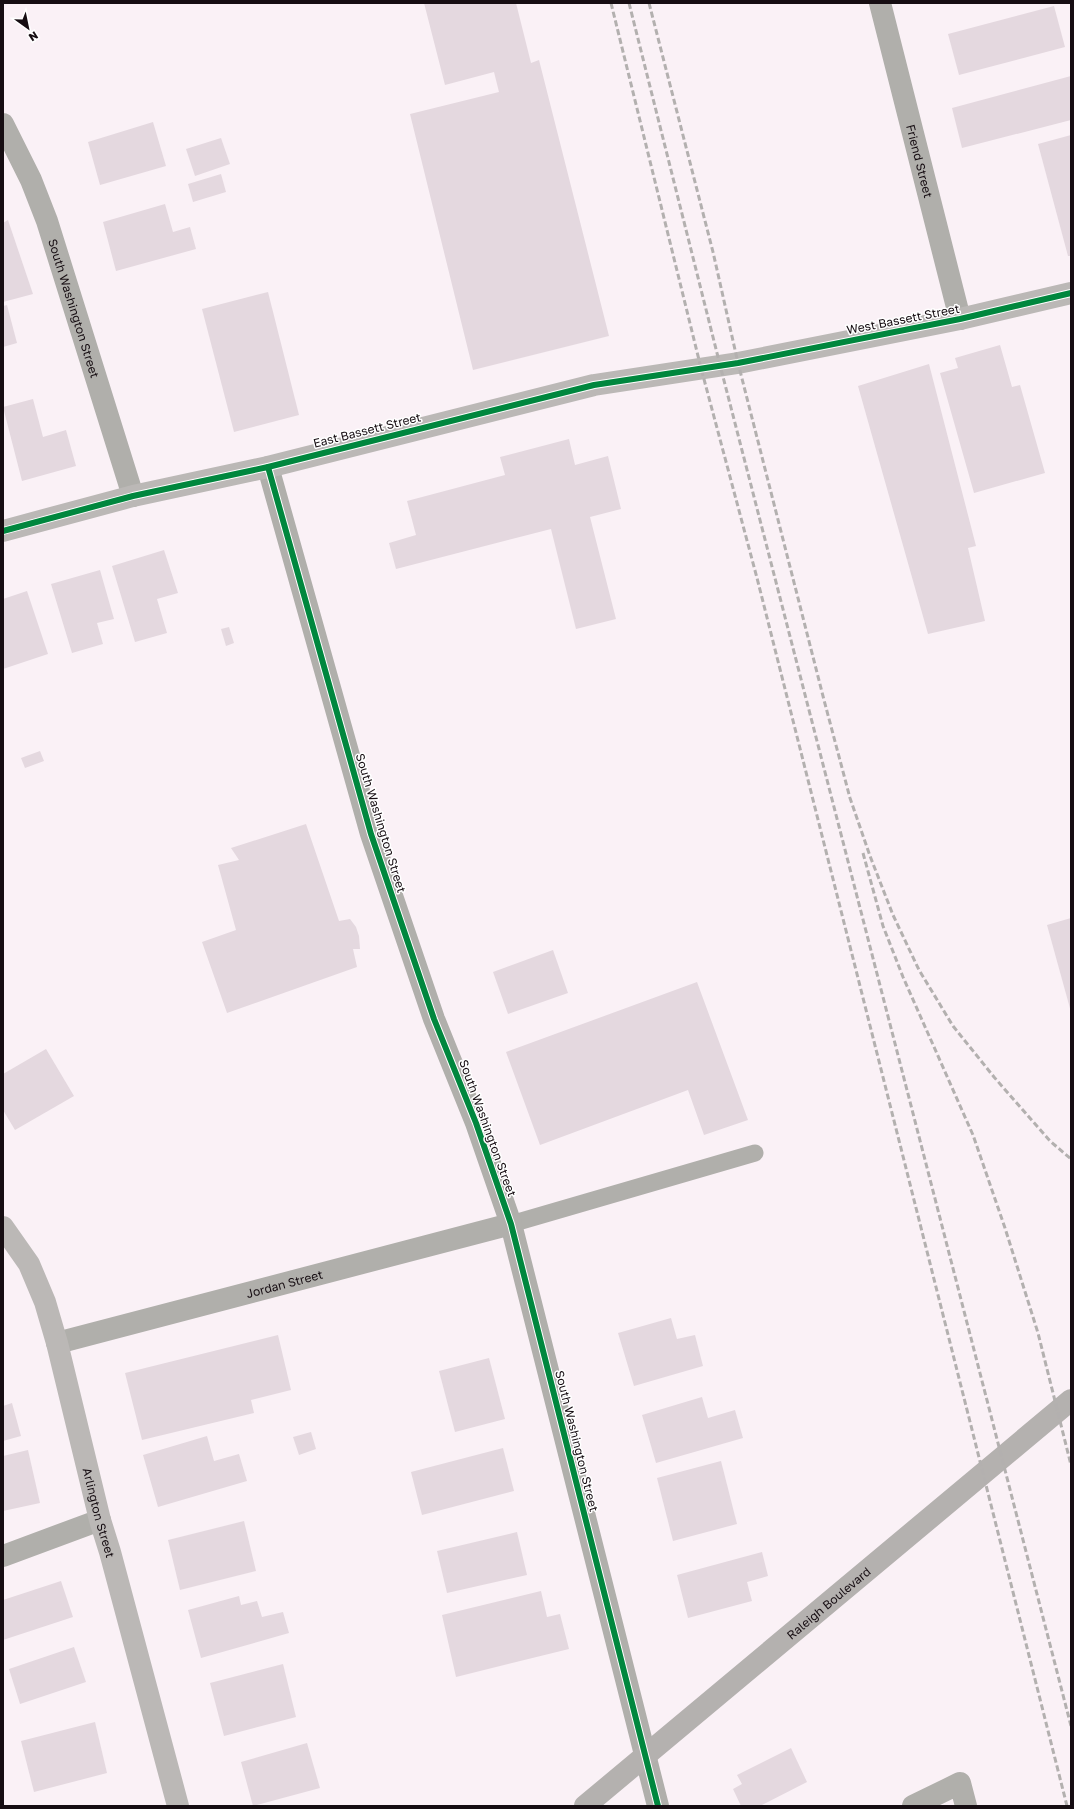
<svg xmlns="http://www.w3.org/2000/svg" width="1074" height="1809" viewBox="0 0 1074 1809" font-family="'Golos Text',sans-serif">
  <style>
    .building { fill: #e4d8df }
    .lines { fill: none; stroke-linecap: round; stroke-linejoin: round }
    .lane { stroke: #b0afab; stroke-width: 17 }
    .street { stroke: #b0afab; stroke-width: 22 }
    .secondary { stroke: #bbb8b6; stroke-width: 22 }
    .primary { stroke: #b4b1af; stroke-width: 22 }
    .rail { stroke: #b3b0af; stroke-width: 3; stroke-dasharray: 6 3; stroke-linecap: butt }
    .cycleway-casing { stroke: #fff; stroke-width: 8 }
    .cycleway { stroke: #00873e; stroke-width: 6 }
    .labels { text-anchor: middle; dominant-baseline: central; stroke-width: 3; stroke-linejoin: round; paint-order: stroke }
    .street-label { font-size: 12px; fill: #160d12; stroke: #fff }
  </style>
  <rect width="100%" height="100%" fill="#faf1f6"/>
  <g class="building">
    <polygon points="424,3 516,3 531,63 539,60 609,336 473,370 410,114 499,92 494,72 445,85"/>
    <polygon points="1054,6 1065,47 959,75 948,34"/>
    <polygon points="1071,76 1071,120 962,148 952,108"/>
    <polygon points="153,122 166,166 100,185 88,142"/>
    <polygon points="1071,135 1071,256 1068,256 1038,144"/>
    <polygon points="221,138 230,164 195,176 186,149"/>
    <polygon points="221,174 226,192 193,202 188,184"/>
    <polygon points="165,204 173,232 190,227 196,249 116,271 103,222"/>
    <polygon points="8,220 33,294 3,302 3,223"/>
    <polygon points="268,292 299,415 234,432 202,309"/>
    <polygon points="7,305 17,343 3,347 3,306"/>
    <polygon points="1000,345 1012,387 1020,385 1045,473 974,493 940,373 958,368 955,358"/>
    <polygon points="929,364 976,546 968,548 985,621 928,634 858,386"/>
    <polygon points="33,399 43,437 66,430 76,466 22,481 3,407"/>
    <polygon points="569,439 575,465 608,456 621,509 590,517 616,619 576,629 551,529 396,569 389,543 416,535 407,501 505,475 500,457"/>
    <polygon points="164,550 178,593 157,599 167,633 135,642 112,566"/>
    <polygon points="100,570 114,619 97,623 103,644 72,653 51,584"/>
    <polygon points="27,591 48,654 3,669 3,599"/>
    <polygon points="229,627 234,643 226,646 221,629"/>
    <polygon points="40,751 44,761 25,768 21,758"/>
    <polygon points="306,824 339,921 350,919 356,927 359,936 360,949 353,949 357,967 227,1013 202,942 236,930 218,865 239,860 231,848"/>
    <polygon points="1071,918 1071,1012 1047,925"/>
    <polygon points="553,950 568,993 508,1014 493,972"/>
    <polygon points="697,982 748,1120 704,1135 688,1090 540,1145 506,1052"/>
    <polygon points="46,1049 74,1096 15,1130 3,1110 3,1074"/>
    <polygon points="671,1318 677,1339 695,1335 703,1366 634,1386 618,1333"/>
    <polygon points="278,1335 291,1390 251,1400 254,1413 142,1440 125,1373"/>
    <polygon points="489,1358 505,1419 455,1432 439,1371"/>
    <polygon points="702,1397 708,1418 735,1410 743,1438 656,1463 642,1415"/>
    <polygon points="12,1403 21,1436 3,1441 3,1406"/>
    <polygon points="311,1432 316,1449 299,1455 293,1437"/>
    <polygon points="207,1436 214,1461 239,1454 247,1481 158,1507 143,1455"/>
    <polygon points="503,1448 514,1491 422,1515 411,1472"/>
    <polygon points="28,1450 40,1503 3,1511 3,1456"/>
    <polygon points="721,1461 737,1524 673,1541 657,1478"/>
    <polygon points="244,1521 256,1571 180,1590 168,1540"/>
    <polygon points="517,1532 527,1575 447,1593 437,1551"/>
    <polygon points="762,1552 768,1576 747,1582 752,1601 688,1618 677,1575"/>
    <polygon points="61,1581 73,1617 3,1640 3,1600"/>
    <polygon points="541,1591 547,1617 560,1614 569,1649 456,1677 442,1615"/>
    <polygon points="239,1596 241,1605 257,1601 262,1617 283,1612 289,1633 201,1658 188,1610"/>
    <polygon points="74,1647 86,1682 20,1704 9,1669"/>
    <polygon points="283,1664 296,1717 224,1736 210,1683"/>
    <polygon points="95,1722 107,1773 34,1792 21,1741"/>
    <polygon points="307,1743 320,1788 253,1806 241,1762"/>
    <polygon points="791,1748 807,1782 760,1806 741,1806 733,1789 742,1784 737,1775"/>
  </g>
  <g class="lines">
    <polyline class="lane" points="511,1224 755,1153"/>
    <g class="street">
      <path id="s1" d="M 880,3 L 960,319"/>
      <path id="s2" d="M 3,124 L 31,180 L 47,221 L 133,496"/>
      <polyline points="268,467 371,834 434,1019 476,1123 511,1224 658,1806"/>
      <path id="s3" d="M 57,1343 L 511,1224"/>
      <polyline points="3,1556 100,1520"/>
      <polyline points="913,1806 960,1783 966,1806"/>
    </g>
    <g class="secondary">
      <polyline points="3,531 133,496 268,467 594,385 738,363 960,319 1071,293"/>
      <path id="s4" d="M 3,1227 L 29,1264 L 45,1302 L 57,1343 L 100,1520 L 110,1552 L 178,1806"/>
    </g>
    <path class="primary" id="s5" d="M 585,1806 L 1071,1400"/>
    <g class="rail">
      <polyline points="611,3 701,368 757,578 1067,1806"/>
      <polyline points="629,3 720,365 1071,1726"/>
      <polyline points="649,3 713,252 738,363 824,700 850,798 870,856 893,915 919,970 953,1026 994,1077 1050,1141 1071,1159"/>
      <polyline points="863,853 883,926 903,977 973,1135 1005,1228 1038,1333 1071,1465"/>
    </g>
    <g class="cycleway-casing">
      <g id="cycleway">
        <polyline points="268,467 371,834 434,1019 476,1123 511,1224 658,1806"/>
        <polyline points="3,531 133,496 268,467 594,385 738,363 960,319 1071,293"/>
      </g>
    </g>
    <use href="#cycleway" class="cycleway"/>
  </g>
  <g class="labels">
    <g class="street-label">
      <text stroke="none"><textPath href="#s1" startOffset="163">Friend Street</textPath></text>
      <text stroke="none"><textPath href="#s2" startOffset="198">South Washington Street</textPath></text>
      <text transform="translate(903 319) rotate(-11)">West Bassett Street</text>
      <text transform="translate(367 430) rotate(-14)">East Bassett Street</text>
      <text transform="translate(381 823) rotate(73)">South Washington Street</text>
      <text transform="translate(488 1128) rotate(70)">South Washington Street</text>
      <text stroke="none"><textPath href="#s3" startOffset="235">Jordan Street</textPath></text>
      <text transform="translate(577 1441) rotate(76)">South Washington Street</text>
      <text stroke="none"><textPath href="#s4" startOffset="304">Arlington Street</textPath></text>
      <text stroke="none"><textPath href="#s5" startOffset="317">Raleigh Boulevard</textPath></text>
    </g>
  </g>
  <rect width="1074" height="1809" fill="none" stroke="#160d12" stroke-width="8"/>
  <g transform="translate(28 28) rotate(147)" stroke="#ffffff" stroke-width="3" paint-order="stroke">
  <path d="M0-3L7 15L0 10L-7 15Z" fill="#160d12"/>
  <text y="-6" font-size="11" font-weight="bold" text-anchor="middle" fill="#160d12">N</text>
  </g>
</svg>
